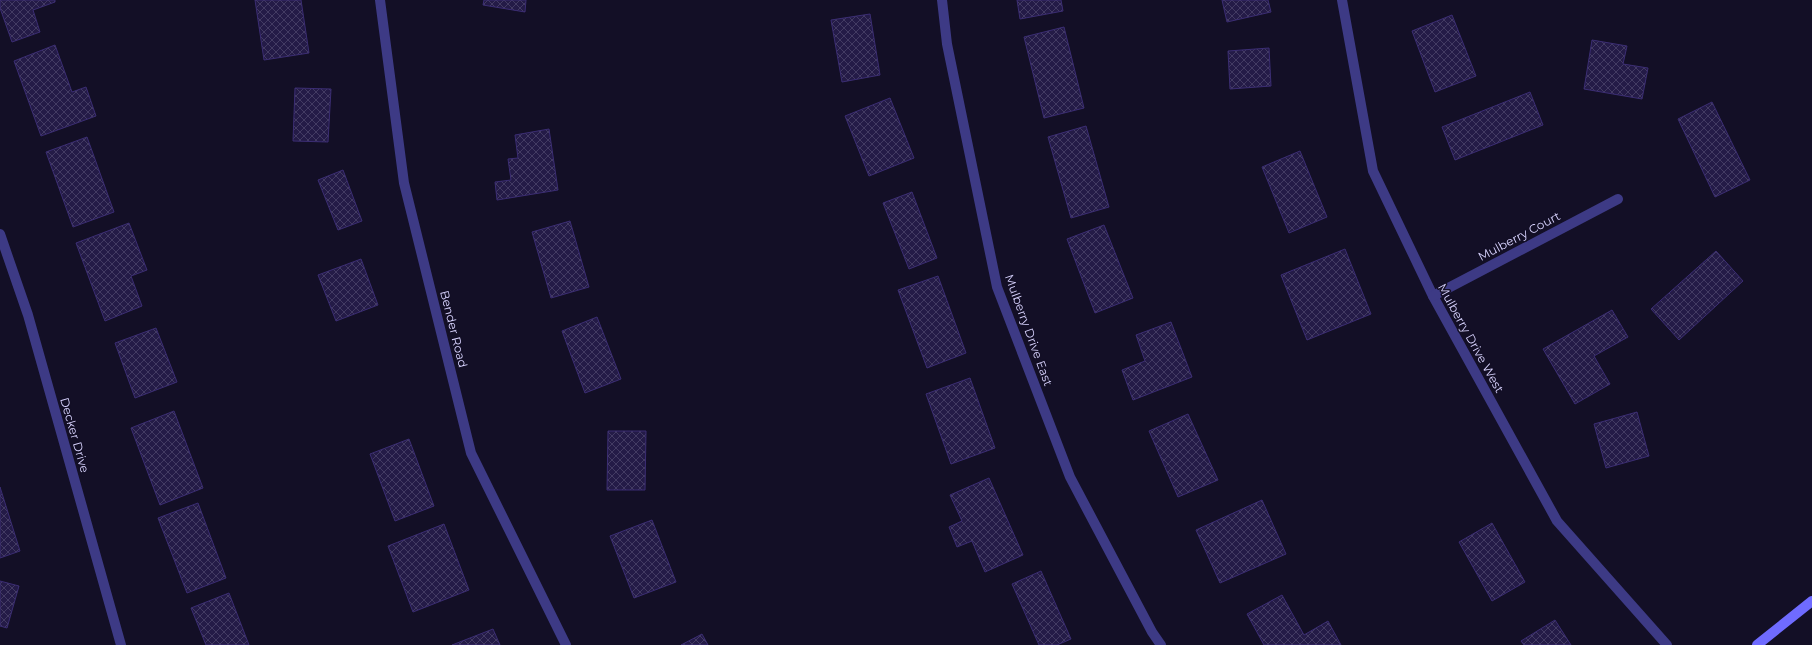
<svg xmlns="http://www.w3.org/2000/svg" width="1812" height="645" viewBox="0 0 1812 645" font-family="Montserrat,sans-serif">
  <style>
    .building { fill: url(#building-cross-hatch); stroke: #3b2d73 }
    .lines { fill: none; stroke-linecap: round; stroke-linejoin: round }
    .street { stroke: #3d3a85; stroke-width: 10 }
    .secondary { stroke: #6f6bff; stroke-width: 10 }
    .labels { text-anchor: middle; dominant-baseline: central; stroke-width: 3; stroke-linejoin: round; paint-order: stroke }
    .street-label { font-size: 12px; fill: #d9d4ff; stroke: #130f26 }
  </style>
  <defs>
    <pattern id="building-cross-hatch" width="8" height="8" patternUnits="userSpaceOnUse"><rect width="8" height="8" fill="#241b47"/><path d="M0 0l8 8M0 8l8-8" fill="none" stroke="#433b63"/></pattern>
  </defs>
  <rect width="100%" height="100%" fill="#130f26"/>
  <g class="building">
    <polygon points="0,0 55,0 55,2 33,10 40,32 12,42 0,8"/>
    <polygon points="255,0 301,0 309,53 264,60"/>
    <polygon points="484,0 526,0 525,12 483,5"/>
    <polygon points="1017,0 1061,0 1063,11 1020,19"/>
    <polygon points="1222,0 1268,0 1271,12 1227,22"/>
    <polygon points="870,14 880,75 842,82 831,20"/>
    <polygon points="1452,15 1476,76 1435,92 1412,31"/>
    <polygon points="1064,27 1084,108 1044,118 1024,37"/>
    <polygon points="1592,40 1627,46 1623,64 1648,68 1642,99 1584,89"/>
    <polygon points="55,45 72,92 86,87 96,116 41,136 14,61"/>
    <polygon points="1269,48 1271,86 1230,89 1228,51"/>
    <polygon points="295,88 331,89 328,142 293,141"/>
    <polygon points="1530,92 1543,125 1455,160 1442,127"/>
    <polygon points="890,98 914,158 869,176 845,116"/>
    <polygon points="1712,102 1750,180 1715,197 1678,119"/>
    <polygon points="1086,126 1109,207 1071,218 1048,137"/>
    <polygon points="549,129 558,190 497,200 495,182 511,180 508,159 518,158 515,135"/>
    <polygon points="87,137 114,212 73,227 46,152"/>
    <polygon points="1300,151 1327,217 1289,233 1262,167"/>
    <polygon points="343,170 362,221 338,230 318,180"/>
    <polygon points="912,192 937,258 909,269 883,203"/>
    <polygon points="570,221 589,287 551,298 532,232"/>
    <polygon points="129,223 147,270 131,276 142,306 105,321 76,243"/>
    <polygon points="1104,225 1133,298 1095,313 1067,239"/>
    <polygon points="1345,249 1371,314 1307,340 1281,275"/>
    <polygon points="1716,251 1743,281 1679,340 1651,309"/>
    <polygon points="361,259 378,305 336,321 318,275"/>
    <polygon points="938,276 966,353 927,368 898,290"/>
    <polygon points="1612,310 1628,337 1594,356 1610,384 1575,404 1543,349"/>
    <polygon points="597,317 621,379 585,393 562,331"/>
    <polygon points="1171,322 1192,377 1133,400 1122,370 1145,361 1136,335"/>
    <polygon points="156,328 177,382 135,398 115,343"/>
    <polygon points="970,378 995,448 951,464 926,394"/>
    <polygon points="174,411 203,488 160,505 131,428"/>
    <polygon points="1637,412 1649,456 1606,468 1594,424"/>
    <polygon points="1188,414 1218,480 1178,497 1149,431"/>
    <polygon points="608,431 646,431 645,490 607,490"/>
    <polygon points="409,439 434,506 395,521 370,454"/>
    <polygon points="989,478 1023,555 985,572 972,541 957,547 949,527 962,521 950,495"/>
    <polygon points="0,487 20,551 0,558"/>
    <polygon points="1262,500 1286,554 1220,583 1196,530"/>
    <polygon points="198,503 226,578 187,593 158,518"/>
    <polygon points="652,520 676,582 634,598 610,536"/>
    <polygon points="1492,523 1525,582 1492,601 1459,542"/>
    <polygon points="444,524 469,590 413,612 388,546"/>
    <polygon points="1041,571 1071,639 1057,645 1039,645 1012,584"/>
    <polygon points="0,581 19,586 7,628 0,626"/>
    <polygon points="229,593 249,645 206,645 191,608"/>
    <polygon points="1282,595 1304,635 1328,621 1341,645 1264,645 1247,614"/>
    <polygon points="1555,620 1571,645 1524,645 1521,641"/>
    <polygon points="493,629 500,645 452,645"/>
    <polygon points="702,634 708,645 681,645"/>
  </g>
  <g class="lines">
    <g class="street">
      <polyline points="380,0 404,183 471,453 566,645"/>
      <polyline points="942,0 947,44 997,287 1070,477 1152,632 1161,645"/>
      <polyline points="1342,0 1373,171 1433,296 1557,521 1667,645"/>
      <polyline points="0,234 28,315 121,645"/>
      <polyline points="1433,296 1618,199"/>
    </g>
    <polyline class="secondary" points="1757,645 1812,601"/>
  </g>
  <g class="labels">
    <g class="street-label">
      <text transform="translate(1519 236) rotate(-28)">Mulberry Court</text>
      <text transform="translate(454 329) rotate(76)">Bender Road</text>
      <text transform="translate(1029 330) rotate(70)">Mulberry Drive East</text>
      <text transform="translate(1471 338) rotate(61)">Mulberry Drive West</text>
      <text transform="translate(75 435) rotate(74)">Decker Drive</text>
    </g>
  </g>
</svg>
